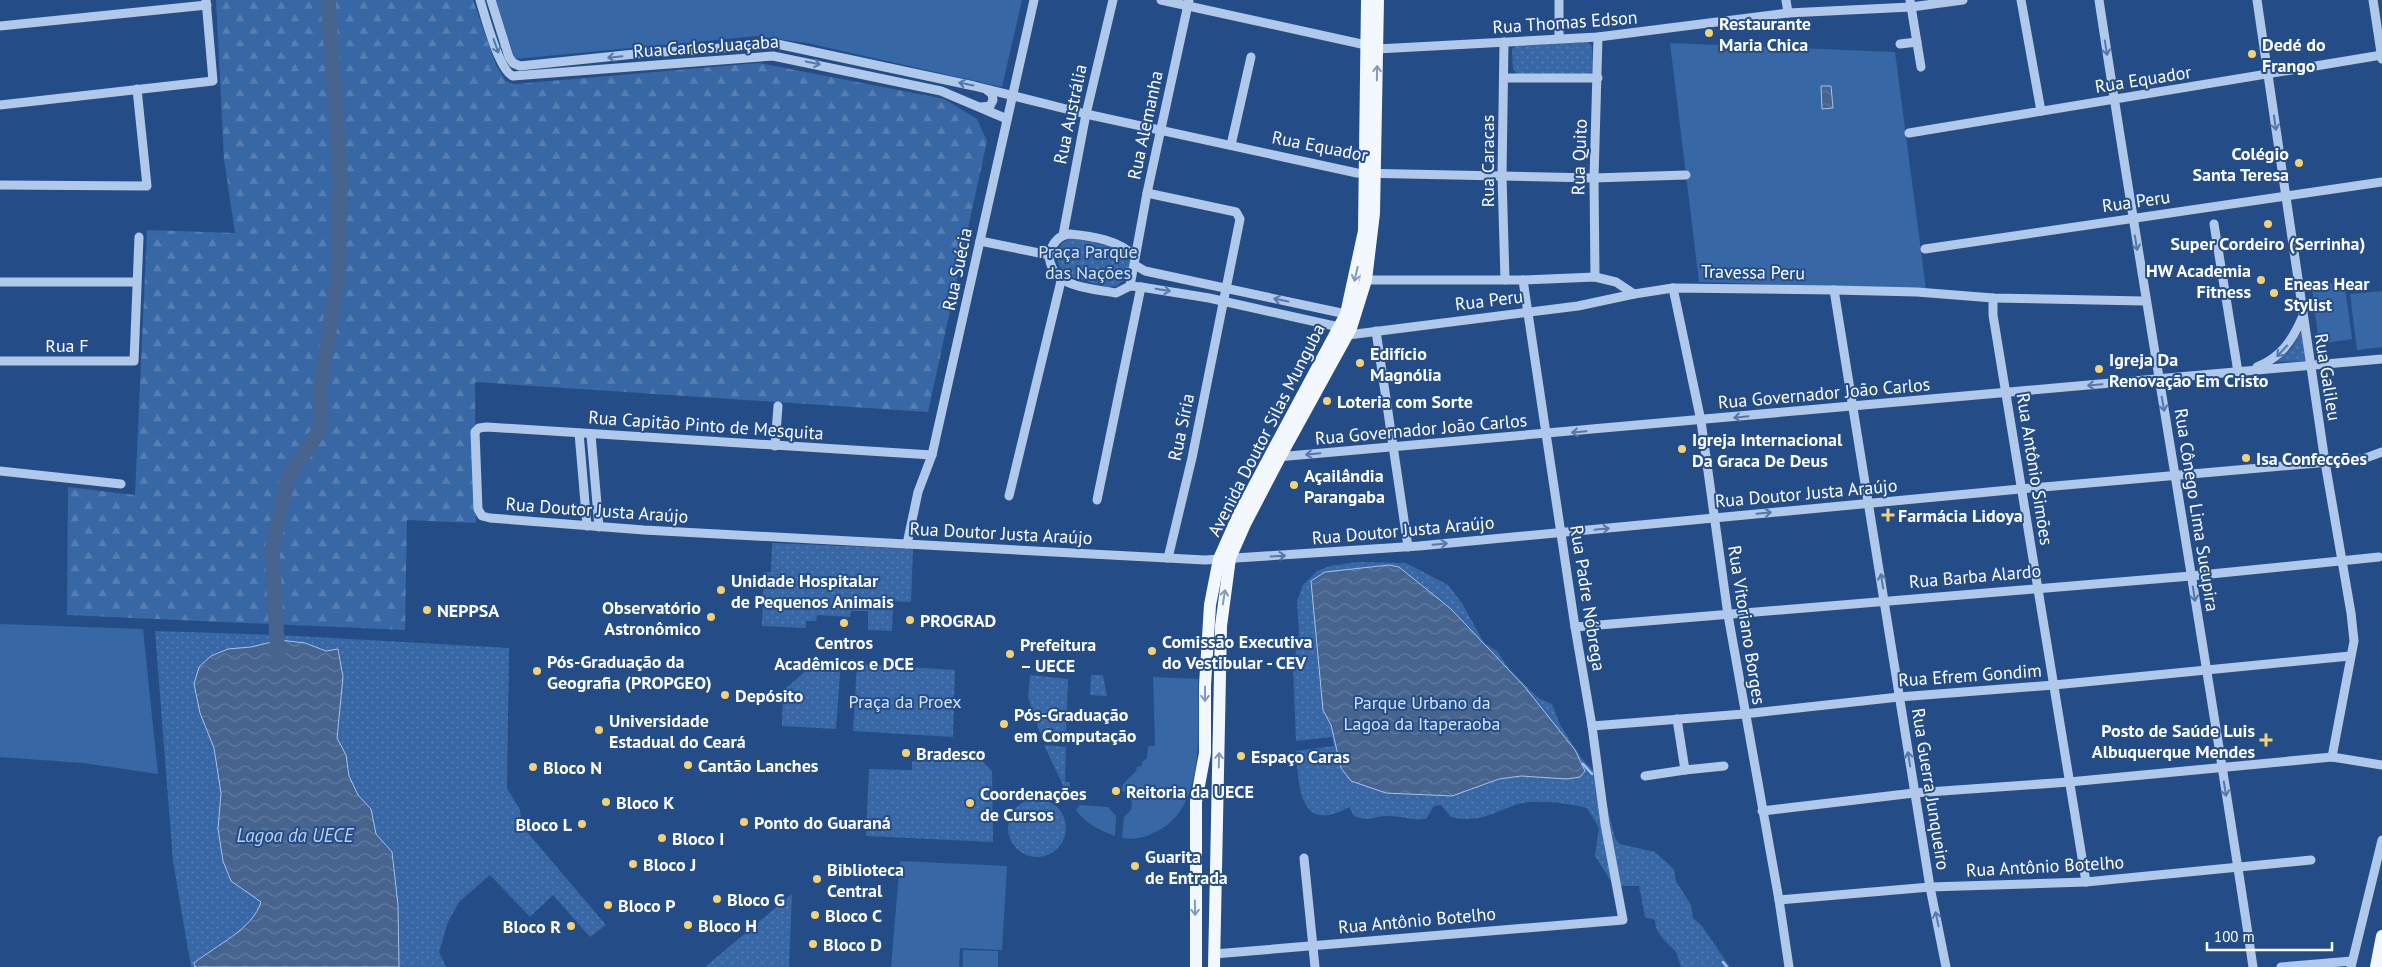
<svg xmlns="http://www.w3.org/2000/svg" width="2382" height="967" viewBox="0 0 2382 967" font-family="'PT Sans',sans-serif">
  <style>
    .green { fill: #3867a5 }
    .forest { fill: url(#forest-firs) }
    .park { fill: url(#park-dots) }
    .water { fill: url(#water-waves); stroke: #a4c3ea }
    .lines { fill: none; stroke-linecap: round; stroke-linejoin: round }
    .stream { stroke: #a4c3ea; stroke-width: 2.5 }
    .river { stroke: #46648e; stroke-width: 15 }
    .minor { stroke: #b0c8e9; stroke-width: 9 }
    .major { stroke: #f3f7fe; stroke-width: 12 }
    .oneway { stroke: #5578aa }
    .oneway2 { stroke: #819abd }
    .poi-dot { fill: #f4d273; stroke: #244d88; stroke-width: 2 }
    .labels { text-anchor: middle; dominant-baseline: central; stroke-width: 4; stroke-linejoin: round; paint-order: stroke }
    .street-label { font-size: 18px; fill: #fff; stroke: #244d88 }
    .poi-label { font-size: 18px; font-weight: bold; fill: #fff; stroke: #244d88; text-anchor: start }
    .park-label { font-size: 18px; fill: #d4e3f7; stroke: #244d88 }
    .water-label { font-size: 19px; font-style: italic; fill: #bbd2f1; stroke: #244d88 }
  </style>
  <defs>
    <pattern id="forest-firs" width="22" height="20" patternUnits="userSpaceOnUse" patternTransform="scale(1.25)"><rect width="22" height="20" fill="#3867a5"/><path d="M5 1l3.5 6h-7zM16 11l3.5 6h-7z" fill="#567eb2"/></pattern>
    <pattern id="park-dots" width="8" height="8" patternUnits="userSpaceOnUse" patternTransform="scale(1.25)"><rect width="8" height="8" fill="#3867a5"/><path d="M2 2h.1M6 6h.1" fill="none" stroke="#567eb2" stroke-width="1.8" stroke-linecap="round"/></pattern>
    <pattern id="water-waves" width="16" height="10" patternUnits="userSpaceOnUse" patternTransform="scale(1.25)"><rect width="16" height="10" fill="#46648e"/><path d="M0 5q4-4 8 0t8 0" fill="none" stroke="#627b9f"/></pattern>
  </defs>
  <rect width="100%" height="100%" fill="#244d88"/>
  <g class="green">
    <polygon points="495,0 1022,0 1002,87 807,43 757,36 515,59"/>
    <polygon points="1670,43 1895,52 1926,289 1699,282"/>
    <polygon points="2344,280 2352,339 2319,344 2312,288"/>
    <polygon points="2382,291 2382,347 2357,350 2350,294"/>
    <polygon points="0,624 143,629 158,774 83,763 0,757"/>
    <path d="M 1153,677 L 1198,679 C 1198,725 1207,810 1155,832 C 1144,838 1135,840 1122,838 L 1124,817 L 1131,810 L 1132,804 L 1131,798 L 1122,790 L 1123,784 L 1136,771 L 1137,767 L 1142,766 L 1142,762 L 1147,758 L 1148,746 L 1155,746 Z"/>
    <path d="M 1080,805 L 1108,807 L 1116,816 L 1115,836 C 1099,830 1086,824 1076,810 Z"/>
    <polygon points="900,861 1007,866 1002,950 960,948 959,967 891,967"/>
    <polygon points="963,950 998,951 998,967 963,967"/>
  </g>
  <polygon class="forest" points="216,0 473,0 496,65 506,81 515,84 759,63 944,99 977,119 987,141 928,412 475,382 476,523 407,520 405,630 67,615 68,487 135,495 147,230 235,233 224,159"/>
  <g class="park">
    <polygon points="1588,42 1592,46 1593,71 1589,75 1517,74 1513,69 1512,49 1516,45"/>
    <path d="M 1072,238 L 1118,248 L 1128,255 L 1131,263 L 1128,276 L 1117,286 L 1109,287 L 1066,276 C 1054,263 1052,244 1072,238 Z"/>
    <polygon points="2302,331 2306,361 2276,362 2291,349"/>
    <polygon points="772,543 913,549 911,602 893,601 892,631 868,630 868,611 851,611 850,617 817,615 816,621 806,621 806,628 762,626 764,572 771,572"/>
    <path d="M 1357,562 L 1406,563 L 1448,585 L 1462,603 L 1484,643 L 1497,651 L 1510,670 L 1538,698 L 1552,704 L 1560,725 L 1583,760 L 1596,773 L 1602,786 L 1615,838 L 1620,844 L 1655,852 L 1674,869 L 1676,881 L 1691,905 L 1693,918 L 1702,926 L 1730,967 L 1681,967 C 1679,962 1678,955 1675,951 C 1666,941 1655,934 1655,920 L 1645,917 L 1639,886 L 1614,886 L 1595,856 L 1599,828 L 1587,808 C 1567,803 1538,799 1518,804 C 1493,812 1479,824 1451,817 L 1441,805 L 1434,806 L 1426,819 C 1413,821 1402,816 1389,816 C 1373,815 1372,823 1354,816 L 1349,807 C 1299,835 1299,787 1296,751 L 1334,746 L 1332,737 L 1296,741 L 1293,668 L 1299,634 L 1297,601 L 1303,585 L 1317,571 L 1330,566 Z"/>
    <polygon points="155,631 280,635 509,648 507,788 520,810 522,826 606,925 590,937 553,895 530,917 490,875 459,902 448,922 439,952 446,967 191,967 173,861"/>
    <polygon points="819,659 841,661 836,729 782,726 783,691"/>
    <polygon points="857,664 955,670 953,737 853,731"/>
    <polygon points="1030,675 1068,679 1066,735 1040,733 1028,697"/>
    <polygon points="1091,675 1103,675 1107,696 1090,695"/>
    <polygon points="1044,745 1066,747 1065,782 1070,782 1070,800"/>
    <polygon points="915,749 970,753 981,760 992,771 993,842 866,836 869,769 912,770 912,762 915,761"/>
    <circle cx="1037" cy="828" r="29"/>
    <polygon points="792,894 789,967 705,967"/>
  </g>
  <g class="water">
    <polygon points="1821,86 1831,86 1833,108 1822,109"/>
    <polygon points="1389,565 1399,567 1451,609 1524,686 1575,750 1585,771 1580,777 1567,779 1521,776 1499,779 1452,796 1386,793 1351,781 1341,768 1331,725 1323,710 1311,581 1325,572"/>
    <path d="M 280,640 L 305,643 L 326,651 L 338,649 L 343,677 L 337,738 L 346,755 L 349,776 L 358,795 L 371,809 L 376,834 L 392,852 L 398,905 L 399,967 L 195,967 L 194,963 C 215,946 253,929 261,902 L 231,881 L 223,861 L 218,829 L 221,793 L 214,748 L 200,713 L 194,684 L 199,667 L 211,656 L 228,649 L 251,647 Z"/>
  </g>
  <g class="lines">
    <g class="stream">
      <polyline points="1583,764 1592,774"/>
      <polyline points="1723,962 1727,967"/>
    </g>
    <polyline class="river" points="278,659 272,550 287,479 321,428 320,391 338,273 340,177 328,0"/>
    <g class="minor">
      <path d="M 480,0 C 485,16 499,71 513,76 L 773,56 L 941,91 L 1007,119"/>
      <polyline points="491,0 509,57 513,63 520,66 635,54 777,44 974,86 1086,114 1357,173 1594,178 1686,175"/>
      <polyline points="1161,0 1366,45"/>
      <polyline points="1786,0 1788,13"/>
      <polyline points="1910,0 1921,67"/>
      <polyline points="2021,0 2041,111"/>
      <path d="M 2099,0 C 2148,323 2205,644 2253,967"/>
      <polyline points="2257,0 2325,462 2351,613 2354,641 2332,757"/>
      <polyline points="2373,0 2382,59"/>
      <polyline points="0,26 207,5"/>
      <polyline points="1559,38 1559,0"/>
      <polyline points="1504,42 1502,176 1505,280"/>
      <polyline points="1900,44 1917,42"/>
      <polyline points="1377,49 1598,37 1788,13 1911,7 1963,0"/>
      <polyline points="1504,78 1598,78"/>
      <polyline points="0,105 213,81 206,0"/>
      <polyline points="981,107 990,106 993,100 992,94 987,90"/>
      <polyline points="1909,133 2382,55"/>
      <polyline points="1231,145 1251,57"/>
      <polyline points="0,185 147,186 137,89"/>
      <polyline points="1147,193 1236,212 1240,219 1192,458 1168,558"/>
      <polyline points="2214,224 2238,372"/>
      <polyline points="1063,235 1086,114 1113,0"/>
      <polyline points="980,241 1049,255"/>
      <polyline points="1925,249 2382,182"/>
      <path d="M 1135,257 C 1120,240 1091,236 1070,234 C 1058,235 1052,244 1049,255 C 1051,288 1089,288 1116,293 L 1130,286 L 1141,287 L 1209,298 L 1339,327"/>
      <polyline points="1135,265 1145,271 1346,314"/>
      <polyline points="1595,277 1594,178 1598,37"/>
      <polyline points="1366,280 1523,280 1595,277 1616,282 1634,294 1673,288 1834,290 1917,292 1993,298 2144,301"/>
      <polyline points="0,282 136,282"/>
      <polyline points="1130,286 1147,193 1189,0"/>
      <polyline points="1673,288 1701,421 1728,615 1779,900 1789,967"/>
      <polyline points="1834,290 1930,887 1946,967"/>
      <polyline points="1993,298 1993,315 2086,882"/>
      <polyline points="1376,331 1408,547"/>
      <polyline points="1348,335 1578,306 1634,294"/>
      <polyline points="0,361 134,361 139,237"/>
      <path d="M 2257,367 C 2281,357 2292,341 2302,318"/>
      <polyline points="579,433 587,526"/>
      <polyline points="591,435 599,527"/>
      <polyline points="775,446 778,406"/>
      <polyline points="932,455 487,427 479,428 475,432 478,509 482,516 490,518 644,530 1205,560 1419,546 2020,489 2363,459 2382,452"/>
      <polyline points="1277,457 2382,359"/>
      <polyline points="0,471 121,484"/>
      <polyline points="1009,496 1061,281"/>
      <polyline points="1097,500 1141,287"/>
      <polyline points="907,544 918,492 932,455 1034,0"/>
      <polyline points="1575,627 2191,576 2379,557"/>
      <polyline points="1677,719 1685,770 1724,766"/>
      <polyline points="1592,726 1744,714 1899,697 2054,685 2350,656"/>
      <polyline points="1645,776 1685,770"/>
      <polyline points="1762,811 1914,793 2069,782 2332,757 2382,765"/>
      <polyline points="1304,858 1315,967"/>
      <polyline points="1779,900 1930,887 2086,882 2311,860"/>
      <polyline points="1214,954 1623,920 1605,824 1592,726 1575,627 1523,280"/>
      <polyline points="2281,967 2352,961"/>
      <polyline points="2351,967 2382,840"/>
    </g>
    <g class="major">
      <polyline points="1196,967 1196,802 1205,753 1205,685 1210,605 1219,559 1239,514 1346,314 1364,231 1367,0"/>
      <polyline points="1214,967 1221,626 1230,558 1245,524 1280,457 1351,328 1366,280 1374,213 1378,0"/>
      <polyline points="2376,967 2382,936"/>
    </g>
  </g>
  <defs><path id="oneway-shaft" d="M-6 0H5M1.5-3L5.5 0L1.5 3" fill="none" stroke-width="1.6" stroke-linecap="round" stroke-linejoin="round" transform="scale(1.25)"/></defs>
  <g class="oneway">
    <use href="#oneway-shaft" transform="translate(496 46) rotate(71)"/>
    <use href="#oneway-shaft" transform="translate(2106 48) rotate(81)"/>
    <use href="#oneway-shaft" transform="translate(615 57) rotate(174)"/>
    <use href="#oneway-shaft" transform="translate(813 63) rotate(12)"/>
    <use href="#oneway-shaft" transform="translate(966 84) rotate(-168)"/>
    <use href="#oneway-shaft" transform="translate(2275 123) rotate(82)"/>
    <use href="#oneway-shaft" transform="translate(2136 243) rotate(81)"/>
    <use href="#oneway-shaft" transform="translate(1163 290) rotate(10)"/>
    <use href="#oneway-shaft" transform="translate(1281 300) rotate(-168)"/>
    <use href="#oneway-shaft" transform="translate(2282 351) rotate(133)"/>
    <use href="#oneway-shaft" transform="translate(2095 385) rotate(175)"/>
    <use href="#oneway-shaft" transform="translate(2163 404) rotate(80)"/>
    <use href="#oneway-shaft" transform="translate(1741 417) rotate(174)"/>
    <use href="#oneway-shaft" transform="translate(1579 432) rotate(175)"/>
    <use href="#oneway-shaft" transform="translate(1313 454) rotate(175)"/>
    <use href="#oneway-shaft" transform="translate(1764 513) rotate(-5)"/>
    <use href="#oneway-shaft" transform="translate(1602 529) rotate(-6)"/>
    <use href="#oneway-shaft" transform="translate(1440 544) rotate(-5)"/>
    <use href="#oneway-shaft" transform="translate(1278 556) rotate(-3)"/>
    <use href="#oneway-shaft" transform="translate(1882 581) rotate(-99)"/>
    <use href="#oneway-shaft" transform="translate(2194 594) rotate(81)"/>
    <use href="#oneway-shaft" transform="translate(1909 759) rotate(-99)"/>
    <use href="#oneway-shaft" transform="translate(2225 789) rotate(81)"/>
    <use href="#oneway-shaft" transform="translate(1937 919) rotate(-102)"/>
  </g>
  <g class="oneway2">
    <use href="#oneway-shaft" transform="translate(1377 73) rotate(-89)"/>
    <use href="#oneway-shaft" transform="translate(1356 274) rotate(103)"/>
    <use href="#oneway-shaft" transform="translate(1224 597) rotate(-81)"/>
    <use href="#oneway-shaft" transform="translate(1205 694) rotate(90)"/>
    <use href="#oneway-shaft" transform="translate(1219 760) rotate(-88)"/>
    <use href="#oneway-shaft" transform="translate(1195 908) rotate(89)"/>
  </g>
  <g class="poi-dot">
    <circle cx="1709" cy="33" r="5"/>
    <circle cx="2252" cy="54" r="5"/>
    <circle cx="2299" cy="163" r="5"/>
    <circle cx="2268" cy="224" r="5"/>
    <circle cx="2261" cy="280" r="5"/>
    <circle cx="2274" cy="293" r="5"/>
    <circle cx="1360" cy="363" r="5"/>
    <circle cx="2099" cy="369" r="5"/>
    <circle cx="1327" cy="401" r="5"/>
    <circle cx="1682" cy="449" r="5"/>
    <circle cx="2246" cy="458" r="5"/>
    <circle cx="1294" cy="485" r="5"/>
    <path d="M1885.5 507.5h5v5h5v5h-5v5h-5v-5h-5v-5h5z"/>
    <circle cx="721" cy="590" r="5"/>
    <circle cx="427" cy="610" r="5"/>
    <circle cx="711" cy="617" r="5"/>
    <circle cx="910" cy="620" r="5"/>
    <circle cx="844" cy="623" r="5"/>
    <circle cx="1152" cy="651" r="5"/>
    <circle cx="1010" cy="654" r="5"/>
    <circle cx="537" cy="671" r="5"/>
    <circle cx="725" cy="695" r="5"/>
    <circle cx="1004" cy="724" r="5"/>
    <circle cx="599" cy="730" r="5"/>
    <path d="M2263.5 732.5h5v5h5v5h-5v5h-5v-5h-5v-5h5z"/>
    <circle cx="906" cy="753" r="5"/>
    <circle cx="1241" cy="756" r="5"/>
    <circle cx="688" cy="765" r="5"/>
    <circle cx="533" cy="767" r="5"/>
    <circle cx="1116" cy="791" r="5"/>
    <circle cx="606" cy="802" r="5"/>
    <circle cx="970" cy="803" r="5"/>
    <circle cx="744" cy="822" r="5"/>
    <circle cx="582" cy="824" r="5"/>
    <circle cx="662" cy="838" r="5"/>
    <circle cx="633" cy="864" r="5"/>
    <circle cx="1135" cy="866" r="5"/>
    <circle cx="817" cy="879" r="5"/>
    <circle cx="717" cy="899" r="5"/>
    <circle cx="608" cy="905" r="5"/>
    <circle cx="815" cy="915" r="5"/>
    <circle cx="688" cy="925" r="5"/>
    <circle cx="571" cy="926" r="5"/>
    <circle cx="813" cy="944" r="5"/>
  </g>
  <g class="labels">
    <g class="street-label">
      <text transform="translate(1565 22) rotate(-4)">Rua Thomas Edson</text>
      <text transform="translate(706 46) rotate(-4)">Rua Carlos Juaçaba</text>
      <text transform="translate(2143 79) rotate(-9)">Rua Equador</text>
      <text transform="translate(1070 114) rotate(-78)">Rua Austrália</text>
      <text transform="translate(1145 125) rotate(-78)">Rua Alemanha</text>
      <text transform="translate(1320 146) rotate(11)">Rua Equador</text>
      <text transform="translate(1579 157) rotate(-88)">Rua Quito</text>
      <text transform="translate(1487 161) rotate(-90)">Rua Caracas</text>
      <text transform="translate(2136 201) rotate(-8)">Rua Peru</text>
      <text transform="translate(957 269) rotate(-78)">Rua Suécia</text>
      <text transform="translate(1753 272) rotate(1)">Travessa Peru</text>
      <text transform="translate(1489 300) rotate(-7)">Rua Peru</text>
      <text x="67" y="345">Rua F</text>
      <text transform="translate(2328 377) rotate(81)">Rua Galileu</text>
      <text transform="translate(1824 393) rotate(-5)">Rua Governador João Carlos</text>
      <text transform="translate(706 425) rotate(4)">Rua Capitão Pinto de Mesquita</text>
      <text transform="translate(1181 427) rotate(-78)">Rua Síria</text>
      <text transform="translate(1421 429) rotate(-5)">Rua Governador João Carlos</text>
      <text transform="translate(1266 430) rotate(-63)">Avenida Doutor Silas Munguba</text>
      <text transform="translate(2035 469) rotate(81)">Rua Antônio Simões</text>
      <text transform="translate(1806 493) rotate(-5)">Rua Doutor Justa Araújo</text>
      <text transform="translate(597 510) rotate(4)">Rua Doutor Justa Araújo</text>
      <text transform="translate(2197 510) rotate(81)">Rua Cônego Lima Sucupira</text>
      <text transform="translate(1403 530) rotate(-5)">Rua Doutor Justa Araújo</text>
      <text transform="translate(1001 533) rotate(3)">Rua Doutor Justa Araújo</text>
      <text transform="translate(1975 576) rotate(-5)">Rua Barba Alardo</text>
      <text transform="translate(1588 598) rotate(81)">Rua Padre Nóbrega</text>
      <text transform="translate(1747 625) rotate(81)">Rua Vitoriano Borges</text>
      <text transform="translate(1970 675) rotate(-4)">Rua Efrem Gondim</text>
      <text transform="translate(1931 789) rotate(81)">Rua Guerra Junqueiro</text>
      <text transform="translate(2045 866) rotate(-3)">Rua Antônio Botelho</text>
      <text transform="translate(1417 920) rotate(-5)">Rua Antônio Botelho</text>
    </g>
    <g class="poi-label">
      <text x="1719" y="23">Restaurante<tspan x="1719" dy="21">Maria Chica</tspan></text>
      <text x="2262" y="44">Dedé do<tspan x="2262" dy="21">Frango</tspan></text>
      <text x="2289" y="153" text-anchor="end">Colégio<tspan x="2289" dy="21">Santa Teresa</tspan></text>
      <text x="2268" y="243" text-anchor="middle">Super Cordeiro (Serrinha)</text>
      <text x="2251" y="270" text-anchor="end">HW Academia<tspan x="2251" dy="21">Fitness</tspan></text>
      <text x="2284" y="283">Eneas Hear<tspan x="2284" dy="21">Stylist</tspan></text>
      <text x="1370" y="353">Edifício<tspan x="1370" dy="21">Magnólia</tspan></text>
      <text x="2109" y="359">Igreja Da<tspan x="2109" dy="21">Renovação Em Cristo</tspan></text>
      <text x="1337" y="401">Loteria com Sorte</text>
      <text x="1692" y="439">Igreja Internacional<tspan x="1692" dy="21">Da Graca De Deus</tspan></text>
      <text x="2256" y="458">Isa Confecções</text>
      <text x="1304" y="475">Açailândia<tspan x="1304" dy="21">Parangaba</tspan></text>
      <text x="1898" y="515">Farmácia Lidoya</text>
      <text x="731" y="580">Unidade Hospitalar<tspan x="731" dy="21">de Pequenos Animais</tspan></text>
      <text x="701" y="607" text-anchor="end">Observatório<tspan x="701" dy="21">Astronômico</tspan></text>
      <text x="437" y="610">NEPPSA</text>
      <text x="920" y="620">PROGRAD</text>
      <text x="1162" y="641">Comissão Executiva<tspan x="1162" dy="21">do Vestibular - CEV</tspan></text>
      <text x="844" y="642" text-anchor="middle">Centros<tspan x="844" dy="21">Acadêmicos e DCE</tspan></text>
      <text x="1020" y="644">Prefeitura<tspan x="1020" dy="21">– UECE</tspan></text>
      <text x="547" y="661">Pós-Graduação da<tspan x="547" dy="21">Geografia (PROPGEO)</tspan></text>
      <text x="735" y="695">Depósito</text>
      <text x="1014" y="714">Pós-Graduação<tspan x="1014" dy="21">em Computação</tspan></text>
      <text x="609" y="720">Universidade<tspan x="609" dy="21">Estadual do Ceará</tspan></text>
      <text x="2255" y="730" text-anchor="end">Posto de Saúde Luis<tspan x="2255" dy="21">Albuquerque Mendes</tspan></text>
      <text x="916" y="753">Bradesco</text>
      <text x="1251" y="756">Espaço Caras</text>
      <text x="698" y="765">Cantão Lanches</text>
      <text x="543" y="767">Bloco N</text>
      <text x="1126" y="791">Reitoria da UECE</text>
      <text x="980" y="793">Coordenações<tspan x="980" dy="21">de Cursos</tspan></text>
      <text x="616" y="802">Bloco K</text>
      <text x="754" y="822">Ponto do Guaraná</text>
      <text x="572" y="824" text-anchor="end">Bloco L</text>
      <text x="672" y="838">Bloco I</text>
      <text x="1145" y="856">Guarita<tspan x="1145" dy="21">de Entrada</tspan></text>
      <text x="643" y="864">Bloco J</text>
      <text x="827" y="869">Biblioteca<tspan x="827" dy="21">Central</tspan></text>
      <text x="727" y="899">Bloco G</text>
      <text x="618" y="905">Bloco P</text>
      <text x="825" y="915">Bloco C</text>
      <text x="698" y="925">Bloco H</text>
      <text x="561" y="926" text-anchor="end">Bloco R</text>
      <text x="823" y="944">Bloco D</text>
    </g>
    <g class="park-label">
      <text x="1088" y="251">Praça Parque<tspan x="1088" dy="21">das Nações</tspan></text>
      <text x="905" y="701">Praça da Proex</text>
      <text x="1422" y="702">Parque Urbano da<tspan x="1422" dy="21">Lagoa da Itaperaoba</tspan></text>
    </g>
    <g class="water-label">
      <text x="295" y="835">Lagoa da UECE</text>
    </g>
  </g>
  <path d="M2207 942v8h125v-8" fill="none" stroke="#ffffff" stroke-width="2.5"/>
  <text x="2214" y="942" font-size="15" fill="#ffffff" stroke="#244d88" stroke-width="4" paint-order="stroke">100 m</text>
</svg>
